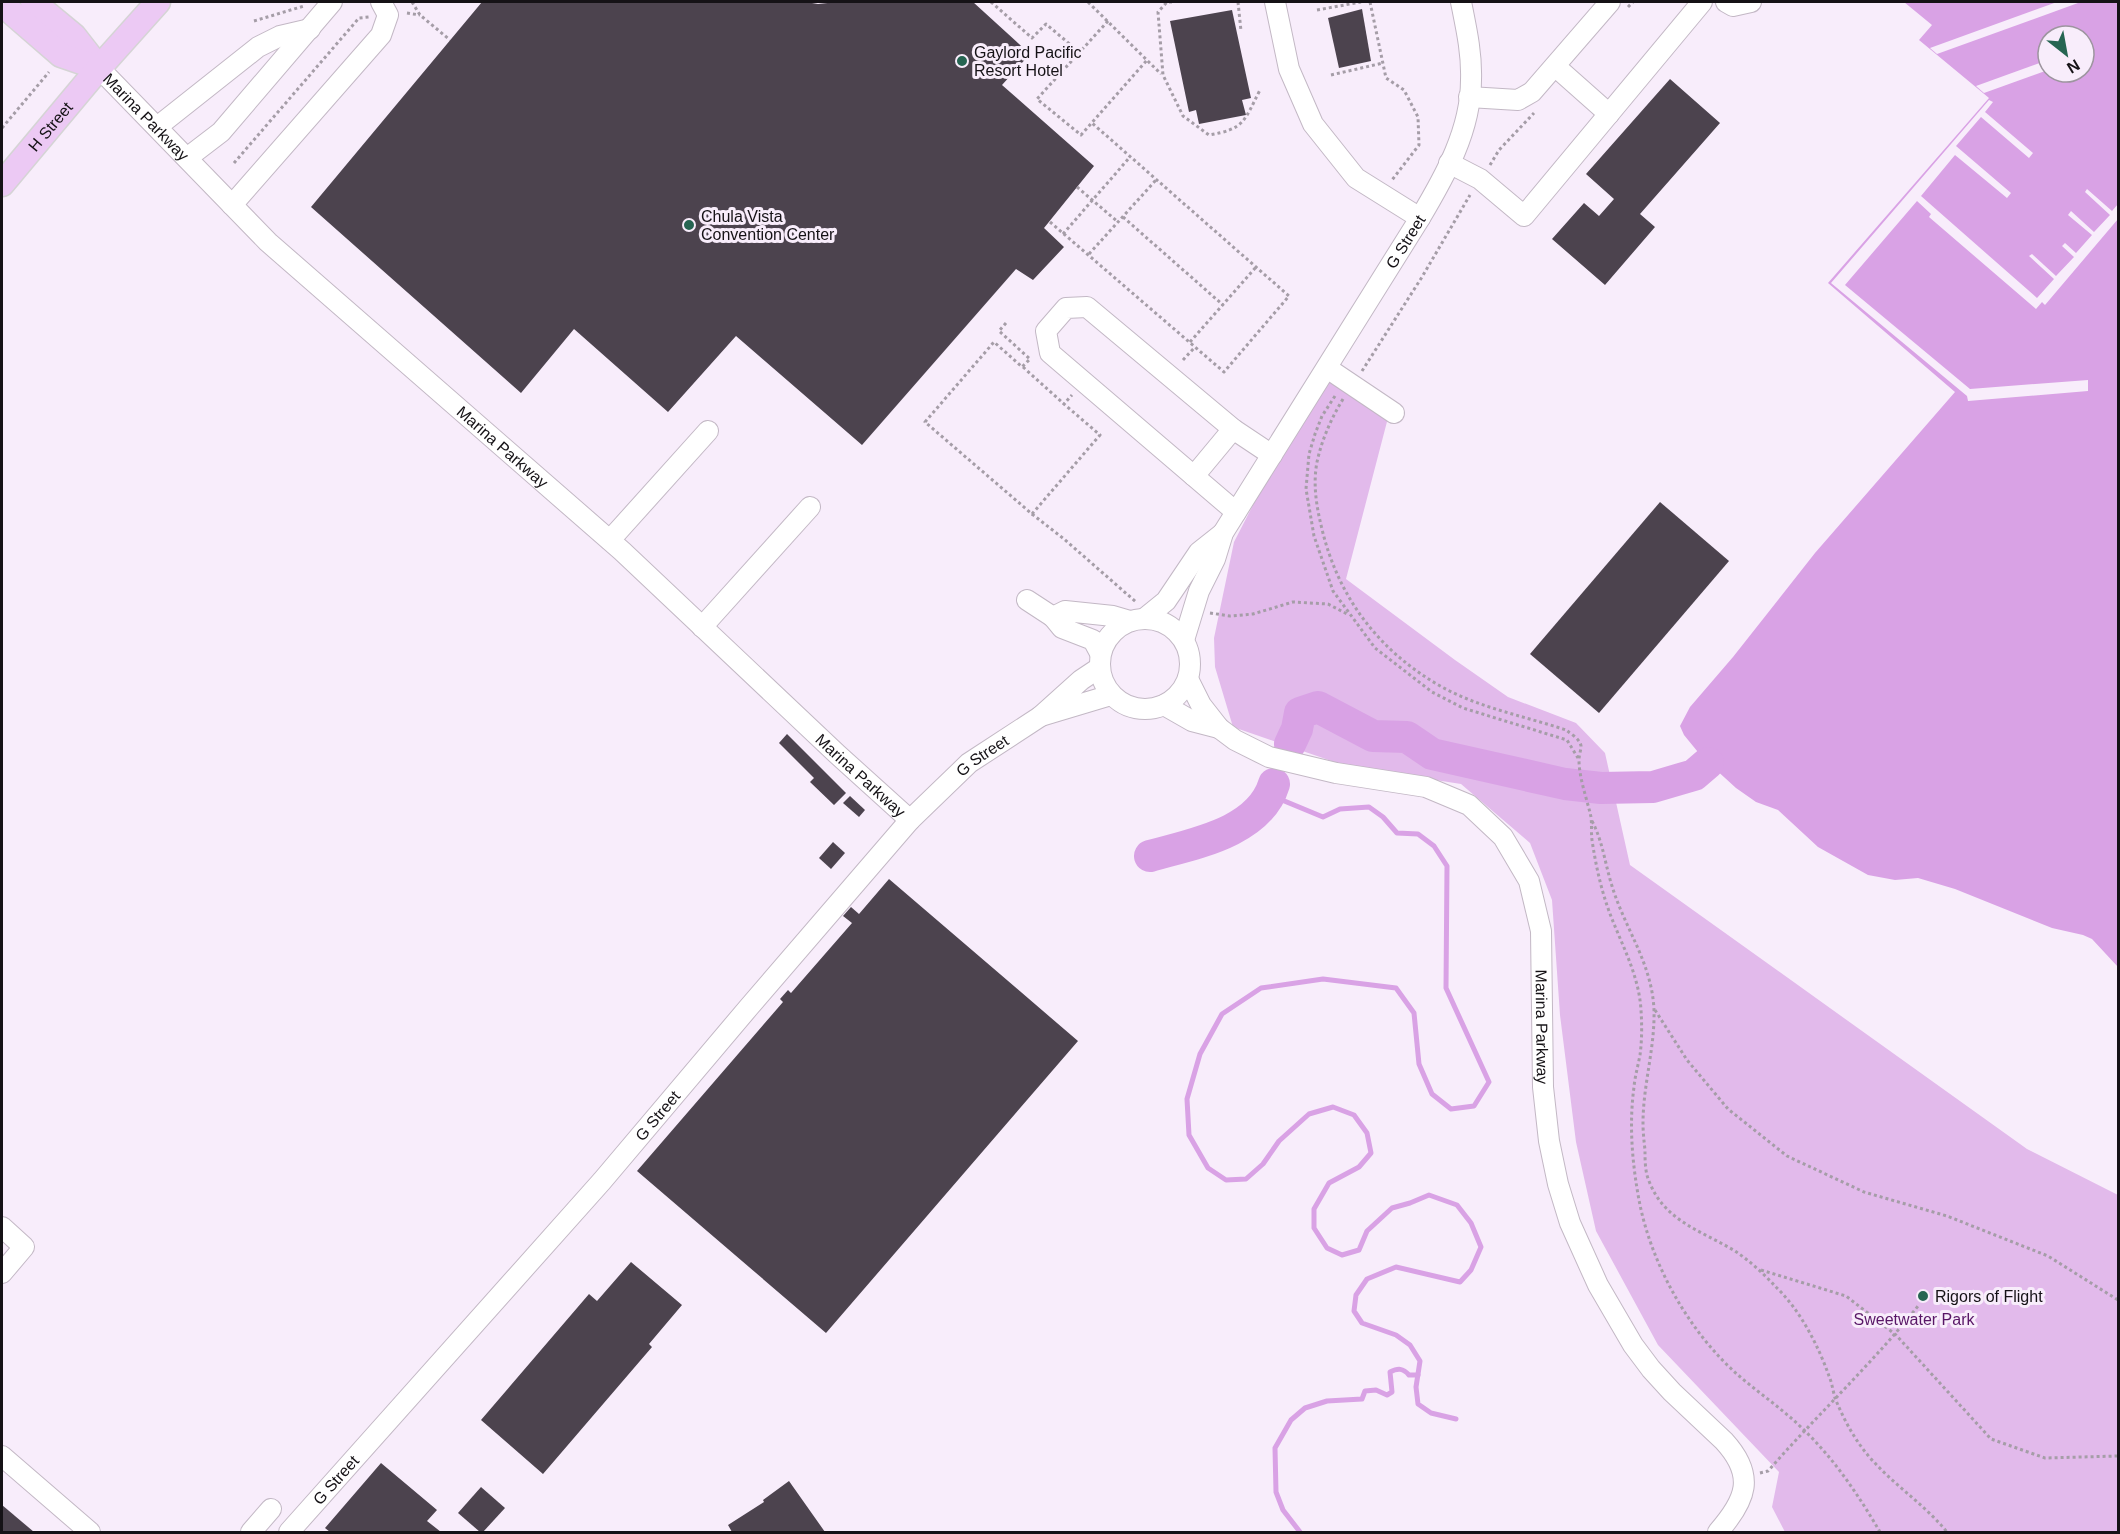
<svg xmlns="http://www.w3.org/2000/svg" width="2120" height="1534" viewBox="0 0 2120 1534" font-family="Arial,sans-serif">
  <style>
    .green { fill: #e2baeb }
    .water { fill: #d9a2e5; fill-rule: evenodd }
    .pier { fill: #f8edfb }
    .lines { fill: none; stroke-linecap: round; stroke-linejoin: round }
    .stream { stroke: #d9a2e5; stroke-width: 5 }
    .river { stroke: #d9a2e5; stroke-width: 32 }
    .building { fill: #4c434e }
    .minor-casing { stroke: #c3b8c5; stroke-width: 22 }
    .major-casing { stroke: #d5d4d5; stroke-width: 27 }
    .path { stroke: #a59da7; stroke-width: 3; stroke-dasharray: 3 3; stroke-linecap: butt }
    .minor { stroke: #fff; stroke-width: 20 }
    .major { stroke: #ecc9f4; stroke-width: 24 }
    .poi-dot { fill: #266552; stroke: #f8edfb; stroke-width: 2 }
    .labels { text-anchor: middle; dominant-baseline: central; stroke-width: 6; stroke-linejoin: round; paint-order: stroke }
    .poi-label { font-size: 16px; fill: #151216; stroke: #f8edfb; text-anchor: start }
    .street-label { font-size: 16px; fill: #151216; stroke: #f8edfb }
    .park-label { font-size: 16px; fill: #581666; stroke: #f8edfb }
  </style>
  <rect width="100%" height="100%" fill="#f8edfb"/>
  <polygon class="green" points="1327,380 1389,414 1346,579 1455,660 1508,697 1576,723 1605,753 1630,865 2027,1149 2118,1195 2118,1532 1785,1532 1772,1507 1779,1472 1658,1345 1596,1231 1576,1142 1560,1015 1552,900 1530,843 1461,784 1346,766 1233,727 1215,667 1214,638 1234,542 1284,445"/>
  <path class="water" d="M 1904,2 L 2118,2 L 2118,967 L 2092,939 L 2083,935 L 2052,928 L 1955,889 L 1918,878 L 1895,880 L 1868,875 L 1818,847 L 1778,810 L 1756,802 L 1736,788 L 1702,757 L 1684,735 L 1680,726 L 1690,707 L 1733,657 L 1815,553 L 1955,392 L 1828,283 L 1989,98 L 1919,40 L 1932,25 ZM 2048,36 L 2084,36 L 2084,72 L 2048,72 Z"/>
  <g class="pier">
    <polygon points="2057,2 2078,3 1937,54 1930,48"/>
    <polygon points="2048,60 2048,70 1984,93 1976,86"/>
    <polygon points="1989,100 1993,102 1985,112 2033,153 2029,158 1981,117 1956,146 2011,193 2007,198 1955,155 1921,196 2037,298 2054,279 2029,256 2032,254 2056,276 2074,257 2062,246 2065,243 2076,253 2092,235 2068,215 2071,211 2094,232 2110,215 2085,192 2087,189 2112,211 2118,204 2118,219 2045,305 2042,302 2036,309 1929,217 1931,214 1917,201 1845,285 1970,389 2088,380 2088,391 1968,401 1967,396 1831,283"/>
  </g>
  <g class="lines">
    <g class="stream">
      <polyline points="1270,795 1323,817 1340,809 1369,807 1383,817 1397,833 1418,834 1434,846 1447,866 1446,988 1489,1082 1474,1106 1451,1109 1432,1094 1419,1064 1414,1013 1396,988 1323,979 1261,988 1222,1014 1200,1054 1187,1099 1189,1135 1208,1168 1226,1180 1246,1179 1263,1164 1279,1141 1309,1114 1333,1107 1354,1115 1367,1133 1371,1153 1359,1167 1329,1183 1314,1209 1314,1228 1327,1248 1342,1255 1359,1250 1367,1231 1392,1208 1410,1203 1429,1195 1457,1205 1471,1223 1481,1247 1471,1270 1460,1282 1396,1267 1367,1279 1356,1295 1354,1311 1362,1323 1396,1335 1410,1345 1420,1361 1416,1387 1418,1404 1431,1413 1456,1419"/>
      <path d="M 1300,1532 L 1283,1510 L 1276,1492 L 1275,1448 L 1291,1420 L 1305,1408 L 1327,1401 L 1362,1399 L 1365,1391 L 1376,1390 L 1387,1395 L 1392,1392 L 1390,1372 C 1398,1368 1403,1368 1409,1375 L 1418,1375"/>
    </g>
    <g class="river">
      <polyline points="1290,744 1297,729 1300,713 1318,707 1373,736 1407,737 1432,754 1565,784 1601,788 1653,787 1694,775 1708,763"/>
      <path d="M 1150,856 C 1192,844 1259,833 1274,784"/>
    </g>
  </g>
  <g class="building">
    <polygon points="482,2 806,2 818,4 837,2 973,2 1030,54 1002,85 1094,166 1044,228 1064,247 1033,280 1016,269 862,445 736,336 668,412 574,329 521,393 311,207"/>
    <polygon points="1362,9 1371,61 1339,68 1328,18"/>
    <polygon points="1232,10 1251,98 1242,100 1246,115 1199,124 1196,110 1189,112 1170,21"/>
    <polygon points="1670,79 1720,123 1640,214 1655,227 1605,285 1552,239 1584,203 1599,216 1614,199 1586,174"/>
    <polygon points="1660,502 1729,561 1599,713 1530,654"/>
    <polygon points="787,734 846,793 834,805 810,782 814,778 779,743"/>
    <polygon points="850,796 865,810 859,817 843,803"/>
    <polygon points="833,842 845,853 831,869 819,858"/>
    <polygon points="889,879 1078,1041 826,1333 637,1171 783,1002 780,999 788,990 791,993 852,923 843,916 851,907 859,914"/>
    <polygon points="631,1262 682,1305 649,1344 652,1347 543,1474 481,1420 589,1294 597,1301"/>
    <polygon points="381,1463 437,1510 427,1521 441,1532 330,1532 325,1528"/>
    <polygon points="789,1481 825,1532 732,1532 728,1525 764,1502 763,1500"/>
    <polygon points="481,1487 505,1508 483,1532 480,1532 458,1513"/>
    <polygon points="2,1505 34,1532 2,1532"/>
  </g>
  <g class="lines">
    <g class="minor-casing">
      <g id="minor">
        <polyline points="1275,2 1289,69 1313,124 1356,178 1420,218"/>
        <polyline points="1726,2 1733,6 1751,2"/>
        <polyline points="1556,67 1609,114"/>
        <path id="s1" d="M 99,68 L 268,242 L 622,551 L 837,754 L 910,820"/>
        <polyline points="1469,97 1518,100 1532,92 1610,2"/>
        <polyline points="157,127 258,47 280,36 310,29"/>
        <polyline points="187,158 221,132 332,2"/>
        <polyline points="1449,163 1480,179 1524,216 1702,2"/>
        <polyline points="232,205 381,35 388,15 381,2"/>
        <polyline points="1327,368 1394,413"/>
        <polyline points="1194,476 1233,429"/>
        <polyline points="1236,512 1050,353 1046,331 1066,308 1087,307 1233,429 1272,455"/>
        <polyline points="610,540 708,431"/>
        <polyline points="1027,600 1053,617"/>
        <polyline points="1145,618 1166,601 1199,552 1223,533"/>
        <circle cx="1145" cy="664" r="45"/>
        <polyline points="702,627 810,507"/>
        <path id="s2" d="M 1184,640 L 1199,591 L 1215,559 L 1223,533 L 1420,218 C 1445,176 1471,130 1471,80 C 1472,53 1466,27 1461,2"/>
        <polyline points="1100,653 1093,640 1062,628 1053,617 1065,611 1113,616 1130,621"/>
        <polyline points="1099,668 1081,680 1041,716 1111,695"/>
        <path id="s3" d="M 1188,679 L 1201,705 L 1219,728 L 1235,740 L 1269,757 L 1336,773 L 1426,787 L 1469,805 L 1503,837 L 1529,881 L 1541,931 L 1543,1087 L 1549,1141 L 1558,1184 L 1570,1223 L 1598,1285 L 1633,1345 L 1651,1369 L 1672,1392 L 1724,1441 C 1756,1476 1746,1500 1718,1532"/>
        <polyline points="1164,705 1192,721 1219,728"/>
        <polyline points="2,1227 24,1247 2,1273"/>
        <polyline points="2,1456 90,1532"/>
        <polyline points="251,1532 271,1509"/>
        <path id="s4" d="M 289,1532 L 602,1181 L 749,1007 L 910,820 L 969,763 L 1041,716"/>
      </g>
    </g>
    <g class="major-casing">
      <g id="major">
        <polyline points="33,2 74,36 99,68"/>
        <polyline points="2,4 61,55 99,68"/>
        <path id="s5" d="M 2,184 L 99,68 L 158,2"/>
      </g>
    </g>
    <g class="path">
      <polyline points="412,2 420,15 450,40"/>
      <polyline points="991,2 1032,38 1046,24 1079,52"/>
      <polyline points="1088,2 1161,74"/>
      <path d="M 1172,2 L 1167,2 L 1158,12 L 1163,75 L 1183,116 L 1209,135 C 1245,129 1244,121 1260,90"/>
      <polyline points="1238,2 1241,31"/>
      <polyline points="1370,2 1386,78 1404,90 1418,117 1419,145 1392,180"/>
      <polyline points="1628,7 1633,2"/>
      <polyline points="1317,10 1361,2"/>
      <polyline points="407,13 420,15"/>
      <polyline points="254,21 304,6"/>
      <polyline points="1108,21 1037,99 1081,135 1147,60"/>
      <polyline points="1331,75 1383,63"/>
      <polyline points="2,128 49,72"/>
      <polyline points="234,163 359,18 369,17"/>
      <polyline points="1490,165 1499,150 1534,113"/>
      <polyline points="1077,187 1118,222"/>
      <polyline points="1123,217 1223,305"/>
      <polyline points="1050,222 1224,372 1289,296 1092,123"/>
      <polyline points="1063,234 1130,157"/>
      <polyline points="1089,254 1156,180"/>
      <polyline points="1006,323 999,331 1030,359 1022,367 994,342 925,422 1032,514 1100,435 1064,404 1072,395"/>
      <polyline points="1190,342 1256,267"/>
      <polyline points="1183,360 1195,347"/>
      <polyline points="1023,367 1064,404"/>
      <polyline points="1362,371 1422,277 1470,195"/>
      <polyline points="1335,396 1322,416 1315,434 1309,454 1306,489 1314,536 1333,591 1375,648 1432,692 1463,708 1567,740 1578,758"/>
      <path d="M 1343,399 C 1331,419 1322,439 1317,462 C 1313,483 1316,504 1321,525 C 1337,596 1378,651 1442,687 C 1480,708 1524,716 1566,730 C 1571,734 1580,739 1581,746 C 1581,750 1579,755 1579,760 C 1579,778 1587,799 1591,817 C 1592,825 1591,833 1592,840 C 1596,867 1602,894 1612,919 C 1624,949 1639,977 1641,1010 C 1642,1025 1642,1040 1640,1055 C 1638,1066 1635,1076 1634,1087 C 1629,1124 1632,1162 1639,1200 C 1651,1264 1689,1332 1738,1375 C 1760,1394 1784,1410 1805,1431 C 1835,1460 1859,1496 1880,1532"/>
      <polyline points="1032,514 1064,539 1136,602"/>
      <polyline points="1210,613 1230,616 1253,614 1293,602 1328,604 1349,615"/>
      <path d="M 1592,821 C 1603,842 1605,864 1612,886 C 1625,929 1652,963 1654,1010 C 1655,1048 1643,1085 1643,1123 C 1643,1132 1644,1141 1645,1150 C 1645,1160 1645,1172 1649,1181 C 1664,1221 1702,1231 1735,1251 C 1750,1261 1764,1274 1776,1287 C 1800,1310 1818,1345 1829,1376 C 1832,1383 1833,1391 1835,1398 C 1841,1413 1849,1429 1858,1442 C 1882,1478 1920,1499 1947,1532"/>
      <polyline points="1655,1010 1687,1060 1728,1109 1787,1156 1864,1192 1947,1216 2048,1256 2118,1300"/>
      <polyline points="1761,1270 1846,1296 1896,1335 1991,1439 2045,1458 2118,1456"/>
      <path d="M 1760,1473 L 1768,1471 C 1817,1415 1872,1364 1918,1306"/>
    </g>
    <use href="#minor" class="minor"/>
    <use href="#major" class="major"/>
  </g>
  <g class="poi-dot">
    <circle cx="962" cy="61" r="6"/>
    <circle cx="689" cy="225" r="6"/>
    <circle cx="1923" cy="1296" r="6"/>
  </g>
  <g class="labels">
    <g class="poi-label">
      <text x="974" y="52">Gaylord Pacific<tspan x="974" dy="18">Resort Hotel</tspan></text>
      <text x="701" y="216">Chula Vista<tspan x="701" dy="18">Convention Center</tspan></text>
      <text x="1935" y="1296">Rigors of Flight</text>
    </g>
    <g class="street-label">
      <text stroke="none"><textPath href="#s1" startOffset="68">Marina Parkway</textPath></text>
      <text stroke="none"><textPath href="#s5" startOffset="75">H Street</textPath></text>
      <text stroke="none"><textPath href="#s2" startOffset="458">G Street</textPath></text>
      <text stroke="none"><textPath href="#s1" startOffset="554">Marina Parkway</textPath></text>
      <text stroke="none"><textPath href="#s4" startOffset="1042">G Street</textPath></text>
      <text stroke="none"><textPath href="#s1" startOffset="1040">Marina Parkway</textPath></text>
      <text stroke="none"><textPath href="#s3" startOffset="568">Marina Parkway</textPath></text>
      <text stroke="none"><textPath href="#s4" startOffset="556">G Street</textPath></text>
      <text stroke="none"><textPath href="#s4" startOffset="70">G Street</textPath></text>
    </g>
    <g class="park-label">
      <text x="1914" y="1319">Sweetwater Park</text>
    </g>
  </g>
  <rect width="2120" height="1534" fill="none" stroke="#151216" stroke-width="6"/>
  <g transform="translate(2066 54) rotate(149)"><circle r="28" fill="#f8edfb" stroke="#9d959f" stroke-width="1.5"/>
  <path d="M0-4.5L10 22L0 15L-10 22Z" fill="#266552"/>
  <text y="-9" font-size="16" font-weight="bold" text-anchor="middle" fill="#151216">N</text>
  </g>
</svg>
